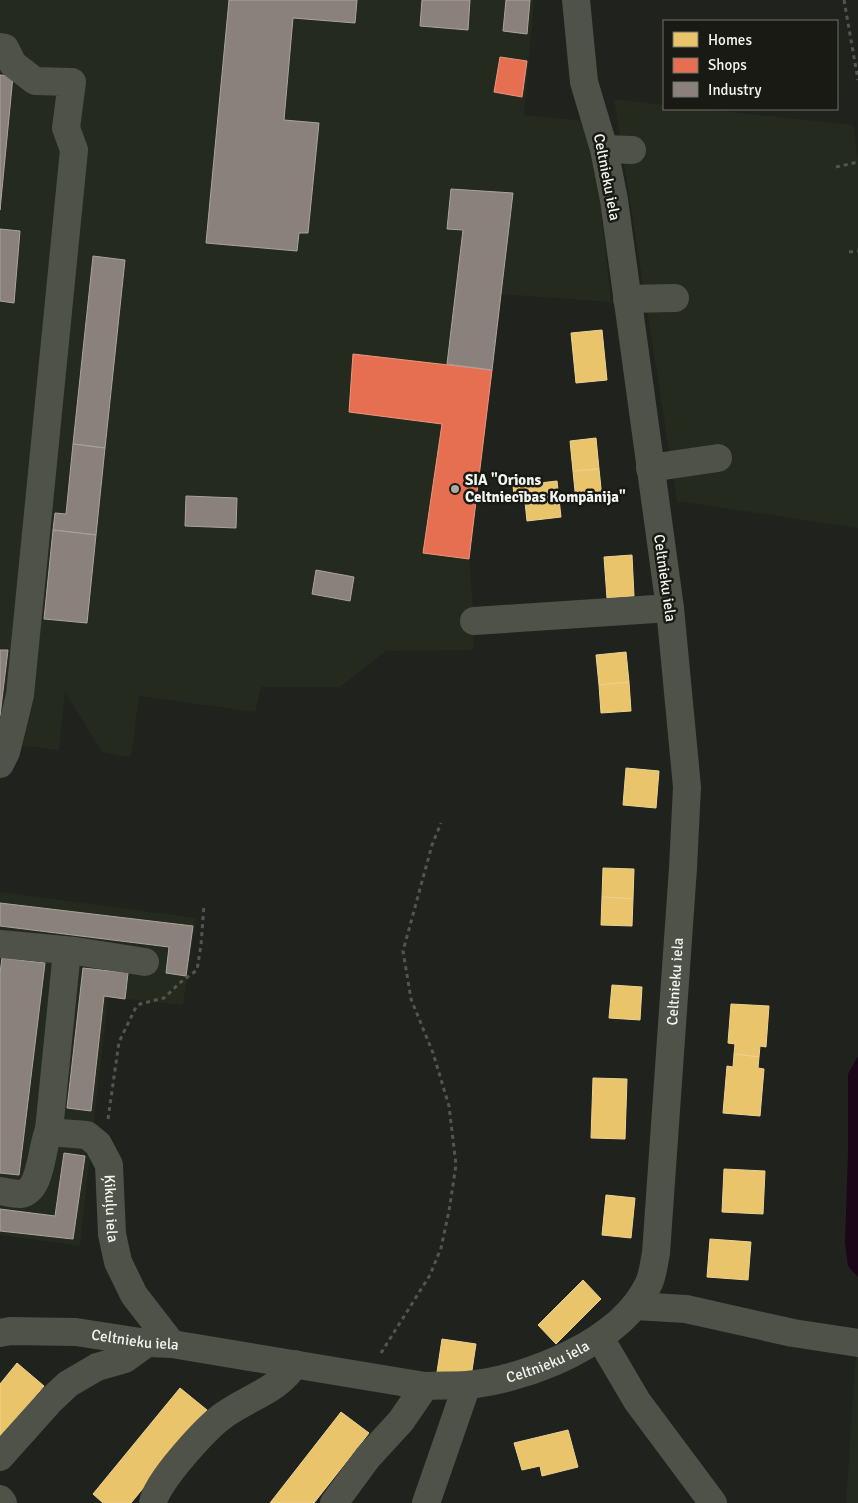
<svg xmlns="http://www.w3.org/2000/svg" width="858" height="1503" viewBox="0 0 858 1503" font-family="Signika,sans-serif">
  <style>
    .built { fill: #252a1e }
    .water { fill: #1b0717 }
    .homes { fill: #e9c46a; stroke: #ecd392 }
    .shops { fill: #e76f51; stroke: #eb9781 }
    .industry { fill: #8a817c; stroke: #aaa49f }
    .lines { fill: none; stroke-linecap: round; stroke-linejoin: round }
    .path { stroke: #53564f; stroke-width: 3; stroke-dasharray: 4 4; stroke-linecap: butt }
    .minor { stroke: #4e5248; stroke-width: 28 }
    .poi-dot { fill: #a9aba6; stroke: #181a13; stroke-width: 2 }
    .labels { text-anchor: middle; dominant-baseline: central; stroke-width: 5; stroke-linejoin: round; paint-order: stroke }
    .street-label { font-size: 15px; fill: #f3f5f0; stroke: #181a13 }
    .poi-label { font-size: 15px; font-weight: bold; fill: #f3f5f0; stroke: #181a13; text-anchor: start }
  </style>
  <rect width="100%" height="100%" fill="#20221e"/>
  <g class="built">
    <polygon points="0,0 534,0 524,115 585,121 594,147 611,302 501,294 500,311 469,559 474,621 473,650 386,651 340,687 261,687 255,712 139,696 131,757 102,752 65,692 59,750 0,743"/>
    <polygon points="614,99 664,105 664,109 702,109 853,125 858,159 858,528 677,501"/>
    <polygon points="0,892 196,918 183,1005 108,997 80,1246 0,1235"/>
    <polygon points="856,1353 858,1354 858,1503 846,1503"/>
  </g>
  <polygon class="water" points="858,1056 858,1277 848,1266 845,1243 848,1153 848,1074"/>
  <g class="homes">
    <polygon points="602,330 607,380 576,383 571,333"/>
    <polygon points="596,438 599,469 573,471 570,441"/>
    <polygon points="599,469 602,498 576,501 573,471"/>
    <polygon points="557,481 561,517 527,521 525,502 515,503 513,486"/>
    <polygon points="632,555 634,596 607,598 604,557"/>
    <polygon points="626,652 629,682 599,685 596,655"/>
    <polygon points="629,682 631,711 601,713 599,685"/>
    <polygon points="626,768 659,771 656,808 623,805"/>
    <polygon points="603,868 634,869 633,899 602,897"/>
    <polygon points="602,897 633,899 632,926 601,925"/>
    <polygon points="612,985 642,987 640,1020 609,1018"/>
    <polygon points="731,1004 769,1006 766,1047 760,1046 759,1057 734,1054 735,1044 728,1043"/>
    <polygon points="734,1054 759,1057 758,1068 764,1069 760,1116 723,1113 727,1066 733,1067"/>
    <polygon points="593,1078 627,1079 625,1139 591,1138"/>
    <polygon points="724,1169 765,1171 763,1214 722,1212"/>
    <polygon points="606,1195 635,1198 631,1238 602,1235"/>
    <polygon points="710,1239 751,1242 748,1280 707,1277"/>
    <polygon points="583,1280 601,1299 556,1344 538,1325"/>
    <polygon points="442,1339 476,1344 471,1377 437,1372"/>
    <polygon points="17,1363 44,1386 0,1439 0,1384"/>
    <polygon points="180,1388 207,1410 131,1503 103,1503 93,1494"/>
    <polygon points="341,1412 369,1433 314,1503 270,1503"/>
    <polygon points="568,1430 578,1467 542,1476 540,1466 522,1470 514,1443"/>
  </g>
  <g class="shops">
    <polygon points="500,57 527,61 522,97 494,92"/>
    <polygon points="353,354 492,370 469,559 423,553 442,424 349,412"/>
  </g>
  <g class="industry">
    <polygon points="229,0 357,0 355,23 293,18 284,120 319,123 308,233 299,233 297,251 206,243"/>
    <polygon points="422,0 470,0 468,30 420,26"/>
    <polygon points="506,0 530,0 527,34 503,31"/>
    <polygon points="0,75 13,76 0,210"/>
    <polygon points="451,189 513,193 492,370 447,364 463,230 447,229"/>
    <polygon points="0,229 20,231 14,303 0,301"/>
    <polygon points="93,256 125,260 105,448 73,444"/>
    <polygon points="73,444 105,448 96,535 53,530 55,513 66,514"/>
    <polygon points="186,496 237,498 236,528 185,526"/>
    <polygon points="53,530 96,535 87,623 44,619"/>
    <polygon points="316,570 354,577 350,601 312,594"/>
    <polygon points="0,650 8,650 0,716"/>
    <polygon points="0,903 193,926 186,976 166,973 169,947 0,926"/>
    <polygon points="2,958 45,963 19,1175 0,1173 0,973"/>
    <polygon points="83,968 128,973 125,999 104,996 91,1111 67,1108"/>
    <polygon points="64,1153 85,1156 73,1239 0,1231 0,1209 55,1216"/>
  </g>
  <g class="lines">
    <g class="path">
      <polyline points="844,0 858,80"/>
      <polyline points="836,167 858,162"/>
      <polyline points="849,252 858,251"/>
      <polyline points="108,1119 119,1042 136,1007 140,1004 164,998 181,982 197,970 201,945 204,905"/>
      <polyline points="381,1353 430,1275 441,1248 449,1211 456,1165 449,1106 433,1053 411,999 403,951 432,845 441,823"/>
    </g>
    <g class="minor">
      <polyline points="0,47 5,48 13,64 35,81 72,82 66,128 74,150 20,695 6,752 0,764"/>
      <polyline points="604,149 632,150"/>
      <polyline points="627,299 675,298"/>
      <polyline points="650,468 718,458"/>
      <polyline points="474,621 670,608"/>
      <polyline points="0,944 75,951 145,962"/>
      <polyline points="49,1130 67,951"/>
      <path id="s1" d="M 0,1191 C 6,1192 13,1194 20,1194 C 42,1192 41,1147 49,1130 L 61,1133 L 87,1135 L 98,1144 L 109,1165 L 112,1234 L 118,1262 L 134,1295 L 172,1344"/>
      <polyline points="635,1306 686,1309 793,1333 858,1343"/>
      <path id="s2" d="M 0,1333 L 10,1331 L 76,1332 L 147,1343 L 172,1344 L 425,1386 C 439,1385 453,1386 467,1385 C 528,1379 622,1342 649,1283 C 653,1274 654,1263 656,1253 L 683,868 L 687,787 L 670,608 L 614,200 L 604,149 L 584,82 L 576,0"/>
      <polyline points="600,1338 637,1401 713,1503"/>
      <polyline points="0,1457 51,1400 68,1384 97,1367 125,1359 147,1343"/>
      <polyline points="0,1499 3,1503"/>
      <path d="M 153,1503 C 156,1482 207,1427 224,1415 C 249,1397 279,1390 295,1364"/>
      <polyline points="334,1503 368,1457 401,1421 425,1386"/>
      <polyline points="426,1503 467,1385"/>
    </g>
  </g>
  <circle class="poi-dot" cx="455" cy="489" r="5"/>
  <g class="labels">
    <g class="street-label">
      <text transform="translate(607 177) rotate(79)">Celtnieku iela</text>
      <text transform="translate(665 578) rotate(82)">Celtnieku iela</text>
      <text stroke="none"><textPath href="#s2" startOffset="991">Celtnieku iela</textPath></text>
      <text stroke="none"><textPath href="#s1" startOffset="214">Ķikuļu iela</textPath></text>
      <text stroke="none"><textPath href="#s2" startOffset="136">Celtnieku iela</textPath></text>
      <text stroke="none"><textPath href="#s2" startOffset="556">Celtnieku iela</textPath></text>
    </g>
    <g class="poi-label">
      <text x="465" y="480">SIA "Orions<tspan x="465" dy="17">Celtniecības Kompānija"</tspan></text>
    </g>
  </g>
  <rect x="663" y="20" width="175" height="90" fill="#181a13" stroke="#70726b"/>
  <rect x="673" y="32" width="25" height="15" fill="#e9c46a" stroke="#70726b"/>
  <text x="708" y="45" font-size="15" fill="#f3f5f0">Homes</text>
  <rect x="673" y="58" width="25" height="15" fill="#e76f51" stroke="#70726b"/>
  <text x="708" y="70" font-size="15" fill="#f3f5f0">Shops</text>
  <rect x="673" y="82" width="25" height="15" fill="#8a817c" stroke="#70726b"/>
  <text x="708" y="95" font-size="15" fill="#f3f5f0">Industry</text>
</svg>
